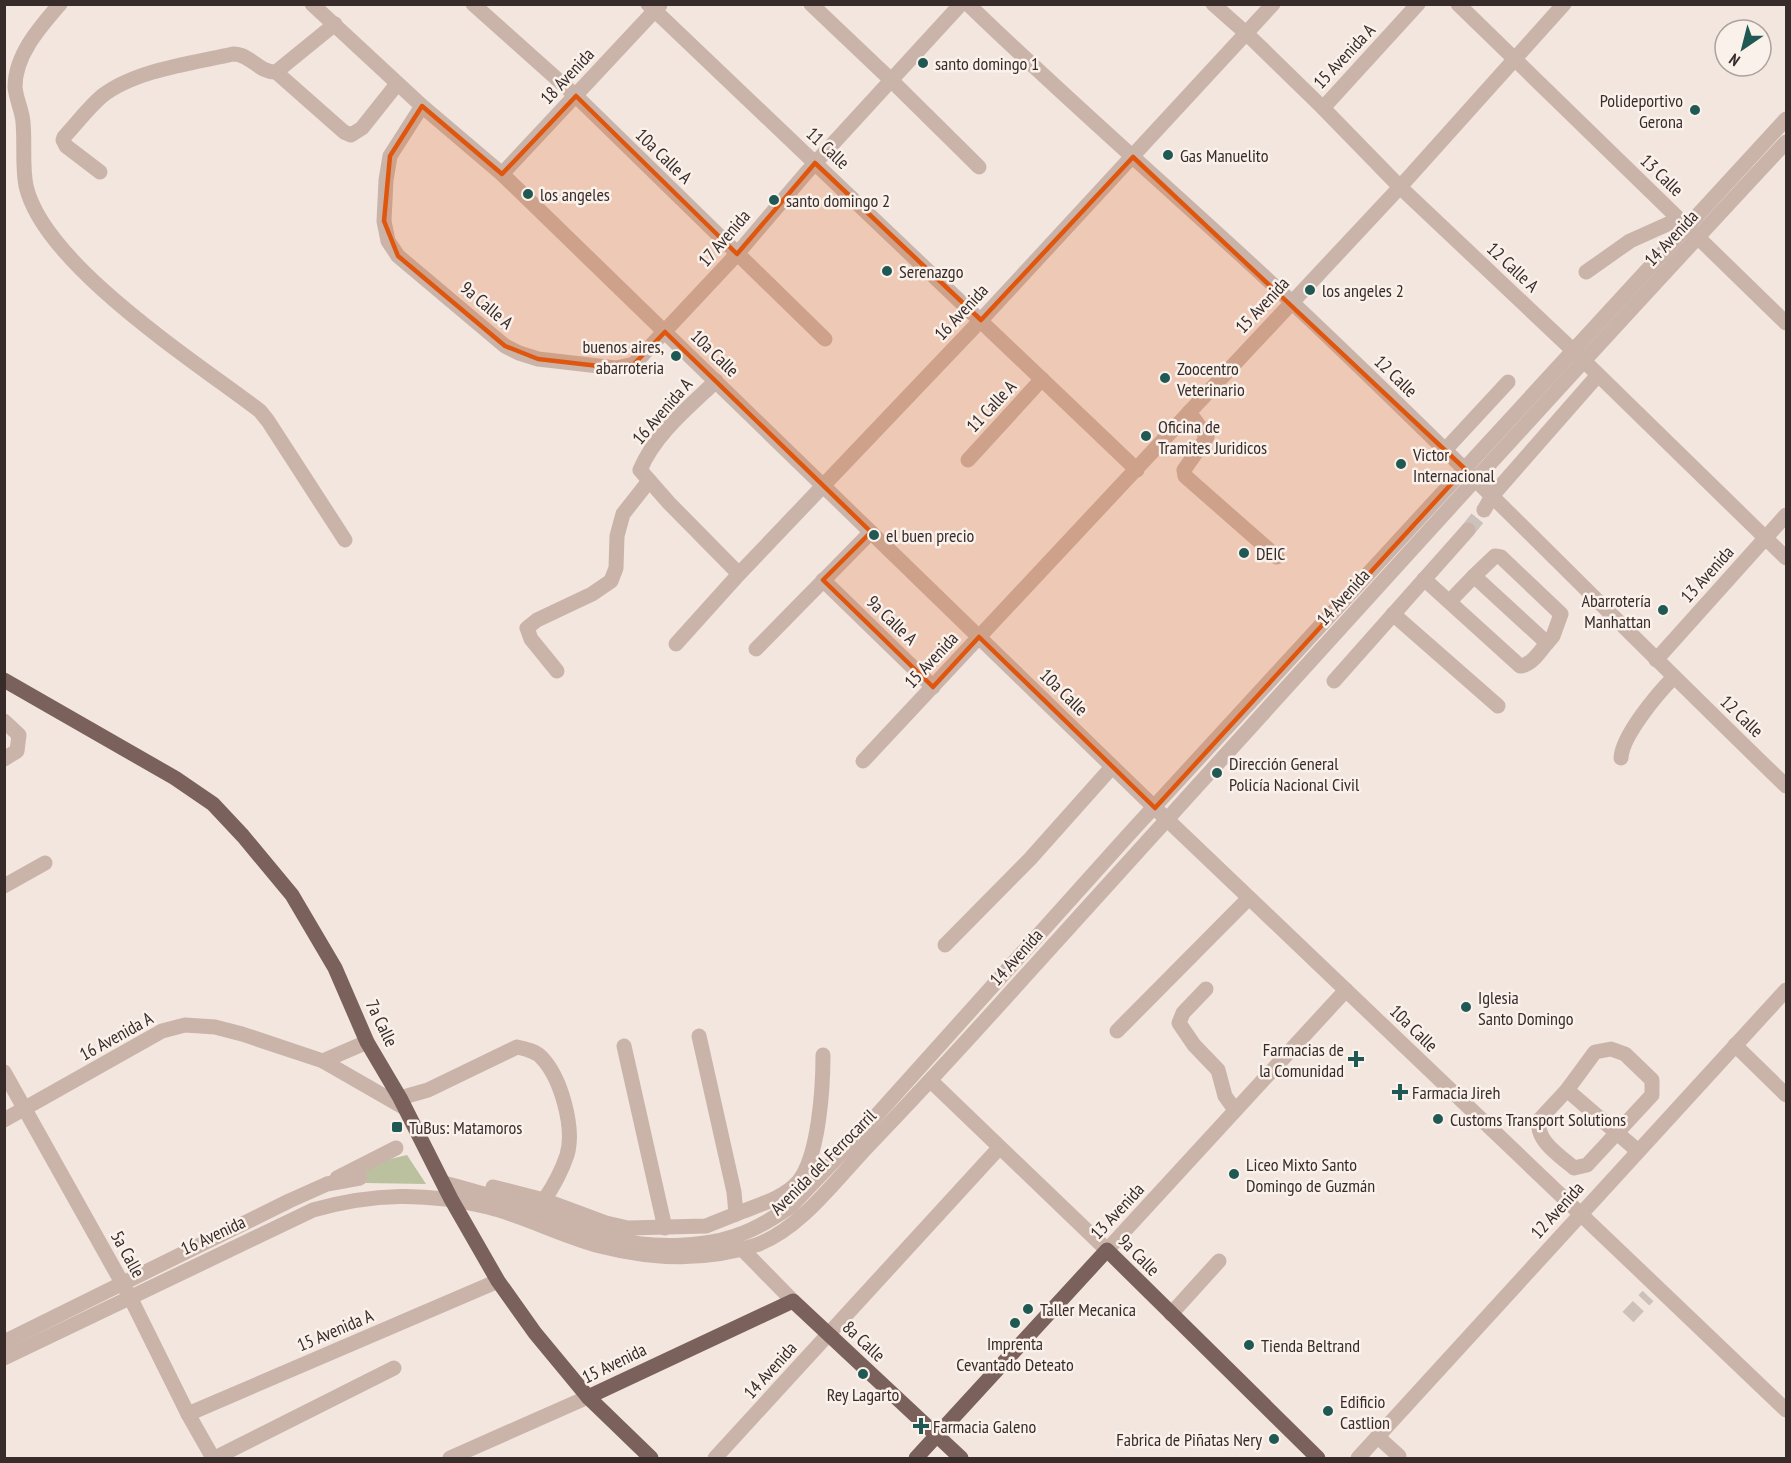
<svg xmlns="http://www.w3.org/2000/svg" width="1791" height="1463" viewBox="0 0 1791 1463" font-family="'PT Sans Narrow',sans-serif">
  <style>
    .green { fill: #bbc19f }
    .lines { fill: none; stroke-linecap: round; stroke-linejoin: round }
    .minor-tunnel { stroke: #cdc1bb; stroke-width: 15; stroke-dasharray: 15 8; stroke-linecap: butt }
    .minor { stroke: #cab4aa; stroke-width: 15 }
    .major { stroke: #7a615b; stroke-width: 15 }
    .marked { fill: #df570e; fill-opacity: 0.2; stroke: #df570e; stroke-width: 4.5; stroke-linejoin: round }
    .poi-dot { fill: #205953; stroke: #faf1eb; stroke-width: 2 }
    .labels { text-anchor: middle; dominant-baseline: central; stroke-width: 5; stroke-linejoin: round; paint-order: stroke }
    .street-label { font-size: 18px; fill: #382c2a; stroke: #faf1eb }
    .poi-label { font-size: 18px; fill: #382c2a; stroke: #faf1eb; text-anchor: start }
  </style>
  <rect width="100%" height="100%" fill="#f2e6df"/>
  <polygon class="green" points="407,1155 426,1184 366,1183 359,1171 386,1160"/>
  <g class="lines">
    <g class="minor-tunnel">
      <polyline points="1468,530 1484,510"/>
      <polyline points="1628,1317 1648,1296"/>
    </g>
    <g class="minor">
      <path d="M 60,4 C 40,27 15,55 15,87 C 16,99 22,110 23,122 C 25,144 22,165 26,186 C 44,265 196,362 260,411 L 268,421 L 345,540"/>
      <polyline points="312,4 422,106 502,174 1155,808 1786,1410"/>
      <polyline points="473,4 576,96 825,339"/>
      <polyline points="648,4 1137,470"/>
      <polyline points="811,4 891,80 979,167"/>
      <path d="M 968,4 C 1070,103 1178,196 1282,293 C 1454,454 1617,623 1786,786"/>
      <polyline points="1213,4 1247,34 1323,108 1400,187 1580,357 1786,558"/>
      <polyline points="1458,4 1786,323"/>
      <polyline points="276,72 344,132 351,135 362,128 397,84"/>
      <polyline points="422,106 390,156 386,180 384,221 388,241 398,256 505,346 519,353 538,359 616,368 634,364 737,254 806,173 961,4"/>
      <polyline points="1323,108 1418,4"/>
      <path d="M 100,172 L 66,146 L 63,140 L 64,137 C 77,123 88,108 102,96 C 135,70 193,63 233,54 C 251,54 259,73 276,72 L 335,24"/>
      <polyline points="502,174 660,5"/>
      <polyline points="1586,272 1630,241 1679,219"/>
      <path d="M 716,381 C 689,407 655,434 640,470 L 669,503 L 739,574"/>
      <polyline points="1189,412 1207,437 1184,470 1185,476 1277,557"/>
      <polyline points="1445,450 1508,382"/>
      <polyline points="968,460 1042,379"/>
      <polyline points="1484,510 1492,496 1598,375"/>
      <polyline points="1474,576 1495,556 1501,557 1561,614 1553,636 1547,643"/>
      <path d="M 1424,579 L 1520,666 C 1532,665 1540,651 1547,643 L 1474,576 L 1450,601"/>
      <polyline points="823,580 933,687"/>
      <polyline points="1393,614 1498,706"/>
      <polyline points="676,644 739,574 981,320 1273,4"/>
      <polyline points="756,649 871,532"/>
      <polyline points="1656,660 1786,515"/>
      <polyline points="557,671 531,639 527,628 537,620 592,594 611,581 616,568 617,536 623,514 649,481"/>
      <polyline points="1334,681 1468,530"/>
      <polyline points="4,721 19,735 17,751 4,759"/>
      <path d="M 1621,758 C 1622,736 1657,694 1674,677"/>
      <polyline points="863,761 1400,187 1564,4"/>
      <polyline points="4,886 45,863"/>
      <polyline points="945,945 1030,859 1112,767"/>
      <polyline points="1206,989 1183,1013 1179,1023 1194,1045 1218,1070 1225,1096 1235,1110"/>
      <polyline points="1117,1031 1249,898"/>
      <polyline points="1735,1045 1786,1095"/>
      <polyline points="624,1046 665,1228"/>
      <path d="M 1611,1049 L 1625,1054 L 1652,1080 L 1652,1095 L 1587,1165 L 1574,1168 C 1560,1156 1533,1139 1540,1119 L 1567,1090 L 1595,1052 Z"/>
      <polyline points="323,1061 367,1042"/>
      <polyline points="4,1072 130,1297 188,1414 213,1458"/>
      <polyline points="931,1081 1107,1250 1346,990"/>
      <polyline points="1567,1090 1638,1151"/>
      <path d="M 400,1098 L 428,1090 L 517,1047 C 526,1049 536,1051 542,1058 C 561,1078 575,1128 567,1155 C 562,1170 553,1187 544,1200"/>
      <polyline points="4,1120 162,1031 185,1025 215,1027 242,1034 323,1061 403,1107"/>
      <polyline points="337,1178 396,1148"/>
      <path d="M 444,1183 C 473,1191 503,1199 531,1209 C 560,1218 588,1231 617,1239 C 651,1249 702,1247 735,1236 C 755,1230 774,1218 791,1206 L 867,1126 L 1130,833 L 1786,119"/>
      <polyline points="493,1187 544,1200 606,1223 628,1228 706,1226 736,1214 734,1192 699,1036"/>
      <path d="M 736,1214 C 755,1206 783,1199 798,1182 C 819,1157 823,1087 823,1055"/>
      <polyline points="742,1249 793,1301"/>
      <polyline points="1171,1314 1219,1261"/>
      <polyline points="4,1342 289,1201 327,1184 360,1178"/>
      <path d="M 4,1358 L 313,1210 C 373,1193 426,1192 488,1207 C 527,1217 562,1236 600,1246 C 651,1259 705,1262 756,1245 C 799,1230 835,1181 866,1148 C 921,1091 974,1033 1027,974 C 1279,696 1530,417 1786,142"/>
      <polyline points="188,1414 498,1281"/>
      <polyline points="1378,1437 1399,1456"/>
      <polyline points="215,1458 394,1368"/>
      <polyline points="450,1458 588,1397"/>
      <polyline points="715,1458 999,1148"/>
      <polyline points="1358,1458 1786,990"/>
    </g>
    <g class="major">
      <polyline points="4,680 175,778 213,804 243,836 292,895 335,968 367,1042 400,1098 451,1199 498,1281 535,1333 588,1397 651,1458"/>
      <polyline points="588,1397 793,1301 961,1458"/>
      <polyline points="916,1458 1107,1250 1318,1458"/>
    </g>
  </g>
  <path class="marked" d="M 576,96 L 737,254 L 815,163 L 981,320 L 1133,157 L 1465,469 L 1155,808 L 979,637 L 933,687 L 823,580 L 871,532 L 665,332 L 634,364 L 616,368 L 538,359 L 505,346 L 398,256 L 384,221 L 390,156 L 422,106 L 502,174 Z"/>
  <g class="poi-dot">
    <circle cx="923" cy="63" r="6"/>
    <circle cx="1695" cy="110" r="6"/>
    <circle cx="1168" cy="155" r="6"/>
    <circle cx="528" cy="194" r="6"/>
    <circle cx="774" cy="200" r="6"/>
    <circle cx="887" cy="271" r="6"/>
    <circle cx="1310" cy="290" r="6"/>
    <circle cx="676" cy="356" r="6"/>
    <circle cx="1165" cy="378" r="6"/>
    <circle cx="1146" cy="436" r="6"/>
    <circle cx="1401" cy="464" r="6"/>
    <circle cx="874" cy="535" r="6"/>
    <circle cx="1244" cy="553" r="6"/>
    <circle cx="1663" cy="610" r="6"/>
    <circle cx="1217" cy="773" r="6"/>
    <circle cx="1466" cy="1007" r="6"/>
    <path d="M1353 1050h6v6h6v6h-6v6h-6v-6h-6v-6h6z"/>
    <path d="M1397 1083h6v6h6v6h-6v6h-6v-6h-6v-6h6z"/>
    <circle cx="1438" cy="1119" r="6"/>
    <rect x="391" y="1121" width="12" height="12" rx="3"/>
    <circle cx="1234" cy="1174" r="6"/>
    <circle cx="1028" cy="1309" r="6"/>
    <circle cx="1015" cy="1323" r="6"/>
    <circle cx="1249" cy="1345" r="6"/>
    <circle cx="863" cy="1374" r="6"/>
    <circle cx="1328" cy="1411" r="6"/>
    <path d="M918 1417h6v6h6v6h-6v6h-6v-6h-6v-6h6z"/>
    <circle cx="1274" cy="1439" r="6"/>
  </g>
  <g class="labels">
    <g class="street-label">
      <text transform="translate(1344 56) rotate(-47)">15 Avenida A</text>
      <text transform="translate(567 76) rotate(-47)">18 Avenida</text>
      <text transform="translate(828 148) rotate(43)">11 Calle</text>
      <text transform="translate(664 156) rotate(44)">10a Calle A</text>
      <text transform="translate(1662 175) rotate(44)">13 Calle</text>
      <text transform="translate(724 238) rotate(-49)">17 Avenida</text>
      <text transform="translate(1671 238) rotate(-47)">14 Avenida</text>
      <text transform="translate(1513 267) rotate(43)">12 Calle A</text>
      <text transform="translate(487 305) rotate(40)">9a Calle A</text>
      <text transform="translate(1262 305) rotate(-47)">15 Avenida</text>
      <text transform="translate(961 312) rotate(-47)">16 Avenida</text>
      <text transform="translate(715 353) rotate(44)">10a Calle</text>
      <text transform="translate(1396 376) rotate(44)">12 Calle</text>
      <text transform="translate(991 406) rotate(-47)">11 Calle A</text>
      <text transform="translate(662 411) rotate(-49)">16 Avenida A</text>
      <text transform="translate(1707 574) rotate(-48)">13 Avenida</text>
      <text transform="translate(1343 597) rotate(-48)">14 Avenida</text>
      <text transform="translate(892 620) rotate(44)">9a Calle A</text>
      <text transform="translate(931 660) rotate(-47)">15 Avenida</text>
      <text transform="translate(1064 692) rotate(44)">10a Calle</text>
      <text transform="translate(1742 716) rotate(44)">12 Calle</text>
      <text transform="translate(1016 957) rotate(-48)">14 Avenida</text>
      <text transform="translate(382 1023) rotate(64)">7a Calle</text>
      <text transform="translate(1414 1028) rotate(44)">10a Calle</text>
      <text transform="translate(116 1036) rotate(-29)">16 Avenida A</text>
      <text transform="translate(823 1162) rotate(-45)">Avenida del Ferrocarril</text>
      <text transform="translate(1557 1210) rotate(-48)">12 Avenida</text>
      <text transform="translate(1117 1211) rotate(-47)">13 Avenida</text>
      <text transform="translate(213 1235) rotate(-25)">16 Avenida</text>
      <text transform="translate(128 1254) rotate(61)">5a Calle</text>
      <text transform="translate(1139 1255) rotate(45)">9a Calle</text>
      <text transform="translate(335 1330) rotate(-23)">15 Avenida A</text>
      <text transform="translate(864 1341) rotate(43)">8a Calle</text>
      <text transform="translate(614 1363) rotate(-26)">15 Avenida</text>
      <text transform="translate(770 1370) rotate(-48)">14 Avenida</text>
    </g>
    <g class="poi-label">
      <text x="935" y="63">santo domingo 1</text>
      <text x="1683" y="100" text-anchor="end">Polideportivo<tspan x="1683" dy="21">Gerona</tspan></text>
      <text x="1180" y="155">Gas Manuelito</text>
      <text x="540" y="194">los angeles</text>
      <text x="786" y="200">santo domingo 2</text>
      <text x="899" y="271">Serenazgo</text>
      <text x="1322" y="290">los angeles 2</text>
      <text x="664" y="346" text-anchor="end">buenos aires,<tspan x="664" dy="21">abarroteria</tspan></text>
      <text x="1177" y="368">Zoocentro<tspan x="1177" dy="21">Veterinario</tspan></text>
      <text x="1158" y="426">Oficina de<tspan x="1158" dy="21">Tramites Juridicos</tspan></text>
      <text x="1413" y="454">Victor<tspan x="1413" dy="21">Internacional</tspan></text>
      <text x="886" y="535">el buen precio</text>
      <text x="1256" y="553">DEIC</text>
      <text x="1651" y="600" text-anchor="end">Abarrotería<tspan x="1651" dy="21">Manhattan</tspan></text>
      <text x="1229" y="763">Dirección General<tspan x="1229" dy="21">Policía Nacional Civil</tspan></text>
      <text x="1478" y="997">Iglesia<tspan x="1478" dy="21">Santo Domingo</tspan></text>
      <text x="1344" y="1049" text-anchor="end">Farmacias de<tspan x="1344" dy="21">la Comunidad</tspan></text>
      <text x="1412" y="1092">Farmacia Jireh</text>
      <text x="1450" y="1119">Customs Transport Solutions</text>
      <text x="409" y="1127">TuBus: Matamoros</text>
      <text x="1246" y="1164">Liceo Mixto Santo<tspan x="1246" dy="21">Domingo de Guzmán</tspan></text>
      <text x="1040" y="1309">Taller Mecanica</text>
      <text x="1015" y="1343" text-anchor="middle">Imprenta<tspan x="1015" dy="21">Cevantado Deteato</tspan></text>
      <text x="1261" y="1345">Tienda Beltrand</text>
      <text x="863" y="1394" text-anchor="middle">Rey Lagarto</text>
      <text x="1340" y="1401">Edificio<tspan x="1340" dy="21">Castlion</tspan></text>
      <text x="933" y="1426">Farmacia Galeno</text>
      <text x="1262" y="1439" text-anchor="end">Fabrica de Piñatas Nery</text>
    </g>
  </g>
  <rect width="1791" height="1463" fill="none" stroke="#382c2a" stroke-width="12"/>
  <g transform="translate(1743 48) rotate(215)"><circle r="28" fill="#faf1eb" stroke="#aca29e" stroke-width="1.5"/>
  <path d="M0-4.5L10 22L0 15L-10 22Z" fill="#205953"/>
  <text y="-9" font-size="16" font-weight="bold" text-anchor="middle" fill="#382c2a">N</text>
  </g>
</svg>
